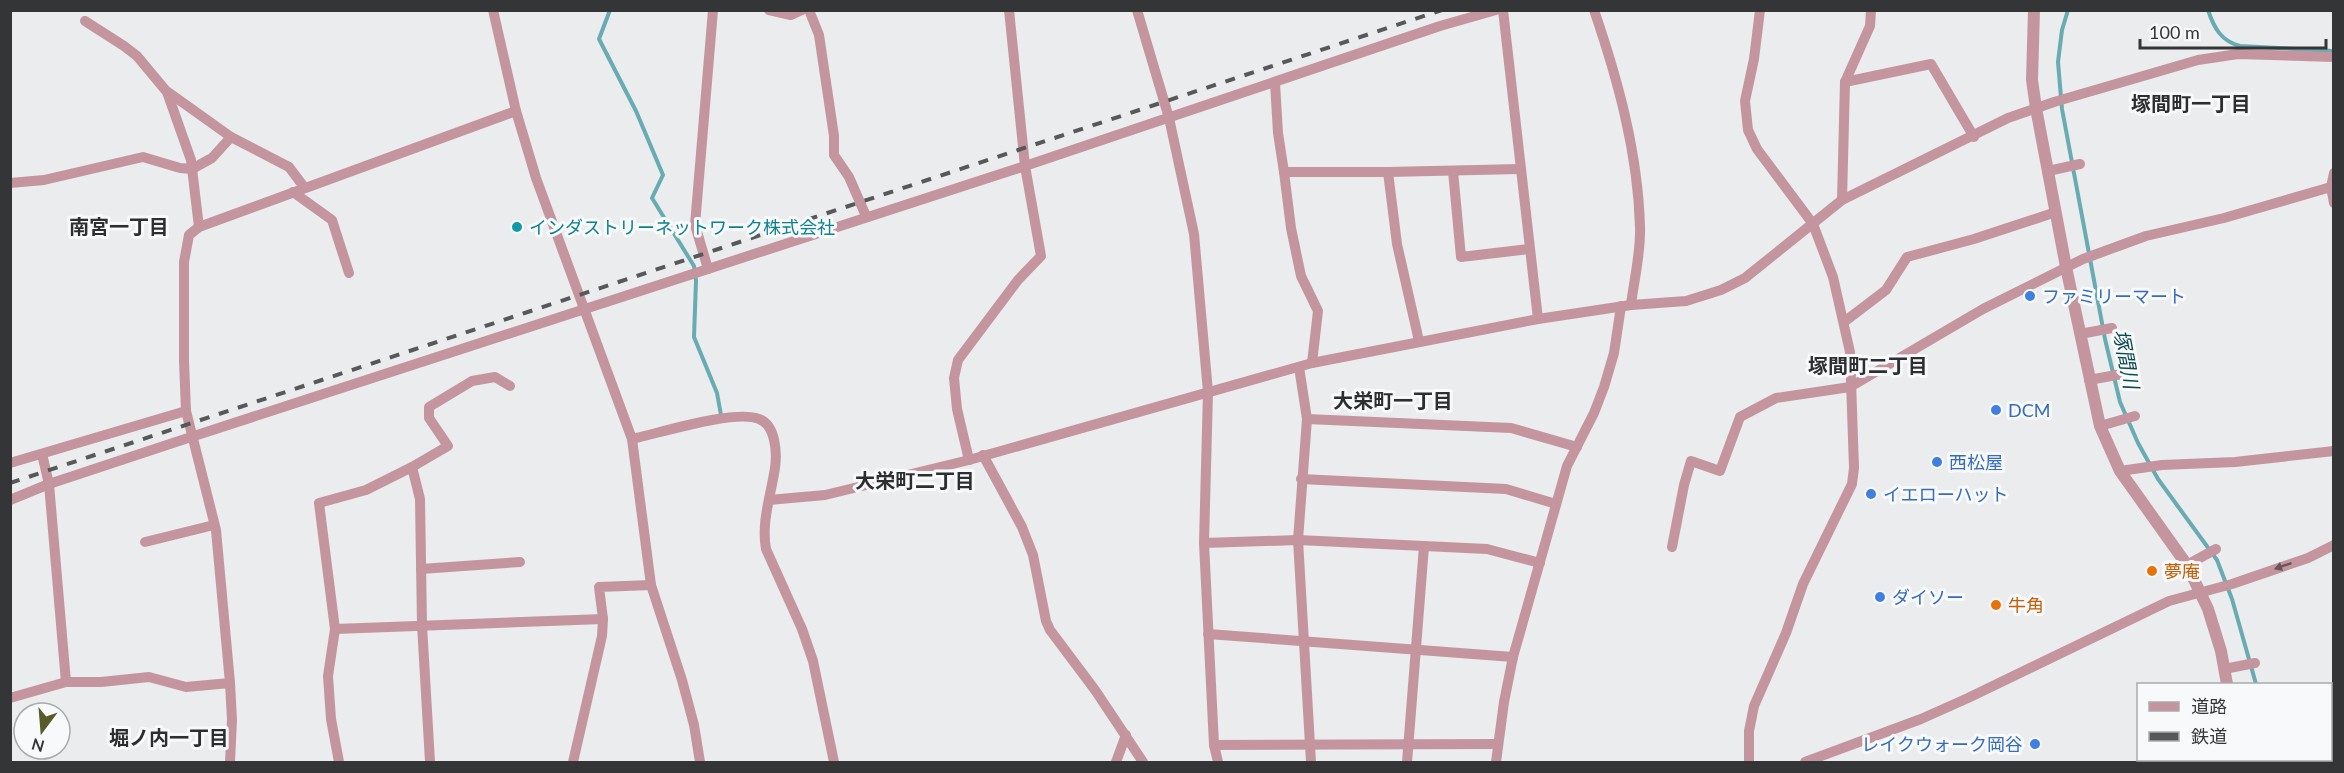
<svg xmlns="http://www.w3.org/2000/svg" width="2344" height="773" viewBox="0 0 2344 773" font-family="Lato,'Noto Sans JP',sans-serif">
  <style>
    .lines { fill: none; stroke-linecap: round; stroke-linejoin: round }
    .stream { stroke: #68abb3; stroke-width: 4 }
    .minor { stroke: #c4959f; stroke-width: 10 }
    .tertiary { stroke: #c4959f; stroke-width: 12 }
    .rail { stroke: #565859; stroke-width: 4; stroke-dasharray: 10 10; stroke-linecap: butt }
    .oneway { fill: #66575b }
    .culture-dot { fill: #0f9aa8; stroke: #f7f9fb; stroke-width: 2 }
    .shop-dot { fill: #3f7fe0; stroke: #f7f9fb; stroke-width: 2 }
    .food-dot { fill: #e8710a; stroke: #f7f9fb; stroke-width: 2 }
    .labels { text-anchor: middle; dominant-baseline: central; stroke-width: 6; stroke-linejoin: round; paint-order: stroke }
    .culture-label { font-size: 18px; fill: #0d838f; stroke: #f7f9fb; text-anchor: start }
    .shop-label { font-size: 18px; fill: #366cbe; stroke: #f7f9fb; text-anchor: start }
    .food-label { font-size: 18px; fill: #c56008; stroke: #f7f9fb; text-anchor: start }
    .neighbourhood-label { font-size: 20px; font-weight: bold; fill: #2c2e2f; stroke: #f7f9fb }
    .water-label { font-size: 20px; font-style: italic; fill: #0d4b51; stroke: #f7f9fb }
  </style>
  <rect width="100%" height="100%" fill="#eaecee"/>
  <g class="lines">
    <g class="stream">
      <polyline points="610,10 599,39 636,111 663,175 652,198 694,266 696,281 694,337 717,393 721,415"/>
      <polyline points="2068,10 2062,30 2058,62 2062,109 2105,339 2120,402 2138,443 2158,479 2217,560 2232,599 2256,684"/>
      <path d="M 2208,10 C 2214,28 2221,41 2240,46 L 2334,51"/>
      <polyline points="2266,760 2266,762"/>
    </g>
    <g class="minor">
      <polyline points="493,10 516,111 536,178 632,439 651,585 682,680 694,725 700,762"/>
      <polyline points="769,10 791,15 802,10"/>
      <polyline points="809,10 819,35 834,136 834,155 849,177 866,216"/>
      <polyline points="1137,10 1169,118 1194,234 1208,392 1204,543 1214,745 1218,762"/>
      <polyline points="1503,10 1538,319"/>
      <path d="M 1594,10 C 1618,80 1638,153 1640,227 C 1641,252 1634,280 1631,305"/>
      <polyline points="85,21 124,46 137,56 167,92 191,160 199,227"/>
      <polyline points="1845,82 1931,64 1974,137"/>
      <polyline points="1275,83 1278,133 1284,172"/>
      <polyline points="168,92 231,137 289,167 304,187"/>
      <polyline points="1453,171 1461,257 1529,249"/>
      <polyline points="2048,171 2080,164"/>
      <polyline points="1388,172 1397,244 1419,341"/>
      <polyline points="2334,173 2331,187 2334,203"/>
      <polyline points="10,183 44,180 143,157 180,168 192,169 212,158 231,137"/>
      <polyline points="293,192 332,220 349,273"/>
      <polyline points="1842,200 1845,82 1870,26 1871,10"/>
      <polyline points="708,269 695,225 713,10"/>
      <polyline points="1844,322 1886,290 1907,257 1974,239 2056,212"/>
      <polyline points="2080,334 2112,328"/>
      <polyline points="1312,363 1318,311 1301,276 1291,228 1284,172 1388,172 1520,169"/>
      <polyline points="1299,367 1307,419 1298,540 1311,762"/>
      <polyline points="2089,380 2122,374"/>
      <polyline points="186,411 216,530 230,683 232,720 230,762"/>
      <polyline points="1307,419 1511,428 1577,447"/>
      <polyline points="2100,426 2135,416"/>
      <path d="M 632,439 C 660,433 735,409 759,419 C 776,425 777,453 775,468 C 771,495 761,522 766,549 L 802,629 L 813,661 L 834,762"/>
      <polyline points="42,454 49,484 66,682"/>
      <polyline points="983,455 1022,527 1033,555 1046,621 1050,630 1095,690 1143,762"/>
      <polyline points="969,460 957,409 954,378 958,360 1018,280 1041,256 1025,166 1009,10"/>
      <polyline points="10,463 186,411 184,361 184,262 189,235 199,227 516,111"/>
      <polyline points="412,467 448,446 429,418 429,407 472,381 495,377 510,386"/>
      <polyline points="2120,471 2162,465 2235,462 2334,451"/>
      <polyline points="1301,479 1506,489 1556,504"/>
      <polyline points="10,500 49,484 191,437 1025,166 1440,26 1496,10"/>
      <polyline points="769,500 825,495 969,460 1312,363 1538,319 1631,305 1686,301 1721,290 1745,278 1842,200 2008,118 2054,102 2198,60 2238,54 2334,57"/>
      <polyline points="145,542 214,525"/>
      <polyline points="1204,543 1298,540 1487,549 1540,563"/>
      <polyline points="1672,547 1684,485 1691,461 1720,471 1740,417 1776,398 1850,387 1983,309 2083,259 2146,236 2224,218 2331,187"/>
      <polyline points="2187,565 2216,549"/>
      <polyline points="421,569 520,562"/>
      <polyline points="335,629 603,619"/>
      <polyline points="1208,634 1513,657"/>
      <polyline points="2224,669 2255,663"/>
      <polyline points="10,698 66,682 101,682 149,677 186,687 230,683"/>
      <polyline points="2330,742 2334,737"/>
      <polyline points="1214,745 1498,744"/>
      <polyline points="339,762 331,719 328,676 335,629 319,503 366,490 412,467 420,499 422,625 430,762"/>
      <polyline points="573,762 602,636 603,619 599,587 651,585"/>
      <polyline points="1116,762 1126,735"/>
      <polyline points="1407,762 1424,546"/>
      <polyline points="1496,762 1504,702 1513,657 1567,466 1594,413 1604,387 1614,353 1621,306"/>
      <polyline points="1749,762 1749,731 1754,706 1786,633 1803,584 1852,484 1854,468 1850,352 1833,277 1813,224 1757,149 1748,130 1745,101 1754,59 1760,10"/>
      <polyline points="1805,762 1921,719 1968,698 2169,601 2232,584 2308,558 2334,545"/>
      <polyline points="2316,762 2318,760"/>
    </g>
    <g class="tertiary">
      <polyline points="2034,10 2032,80 2036,108 2066,267 2100,426 2120,471 2187,565 2208,609 2221,651 2227,684"/>
      <polyline points="2238,760 2238,762"/>
    </g>
    <polyline class="rail" points="10,483 1442,10"/>
  </g>
  <defs><path id="oneway-solid" d="M-6-.8H1V-3.2L6.5 0L1 3.2V.8H-6Z" transform="scale(1.5)"/></defs>
  <use class="oneway" href="#oneway-solid" transform="translate(2283 566) rotate(161)"/>
  <circle class="culture-dot" cx="517" cy="227" r="6"/>
  <g class="shop-dot">
    <circle cx="2030" cy="296" r="6"/>
    <circle cx="1996" cy="410" r="6"/>
    <circle cx="1937" cy="462" r="6"/>
    <circle cx="1871" cy="494" r="6"/>
    <circle cx="1880" cy="597" r="6"/>
    <circle cx="2035" cy="744" r="6"/>
  </g>
  <g class="food-dot">
    <circle cx="2152" cy="571" r="6"/>
    <circle cx="1996" cy="605" r="6"/>
  </g>
  <g class="labels">
    <g class="culture-label">
      <text x="529" y="227">インダストリーネットワーク株式会社</text>
    </g>
    <g class="shop-label">
      <text x="2042" y="296">ファミリーマート</text>
      <text x="2008" y="410">DCM</text>
      <text x="1949" y="462">西松屋</text>
      <text x="1883" y="494">イエローハット</text>
      <text x="1892" y="597">ダイソー</text>
      <text x="2023" y="744" text-anchor="end">レイクウォーク岡谷</text>
    </g>
    <g class="food-label">
      <text x="2164" y="571">夢庵</text>
      <text x="2008" y="605">牛角</text>
    </g>
    <g class="neighbourhood-label">
      <text x="2191" y="103">塚間町一丁目</text>
      <text x="119" y="226">南宮一丁目</text>
      <text x="1868" y="365">塚間町二丁目</text>
      <text x="1393" y="400">大栄町一丁目</text>
      <text x="915" y="480">大栄町二丁目</text>
      <text x="169" y="737">堀ノ内一丁目</text>
    </g>
    <g class="water-label">
      <text transform="translate(2127 359) rotate(79)">塚間川</text>
    </g>
  </g>
  <rect width="2344" height="773" fill="none" stroke="#343536" stroke-width="24"/>
  <rect x="2137" y="683" width="195" height="78" fill="#f7f9fb" stroke="#a9abac" stroke-width="1.5"/>
  <rect x="2149" y="702" width="30" height="9" fill="#c4959f" stroke="#a9abac" stroke-width="1.5"/>
  <text x="2191" y="713" font-size="18" fill="#343536">道路</text>
  <rect x="2149" y="732" width="30" height="9" fill="#565859" stroke="#a9abac" stroke-width="1.5"/>
  <text x="2191" y="743" font-size="18" fill="#343536">鉄道</text>
  <g transform="translate(42 731) rotate(196)"><circle r="28" fill="#f7f9fb" stroke="#a9abac" stroke-width="1.5"/>
  <path d="M0-4.5L10 22L0 15L-10 22Z" fill="#575b29"/>
  <text y="-9" font-size="16" font-weight="bold" text-anchor="middle" fill="#343536">N</text>
  </g>
  <path d="M2140 39v9h186v-9" fill="none" stroke="#343536" stroke-width="3"/>
  <text x="2149" y="39" font-size="18" fill="#343536" stroke="#f7f9fb" stroke-width="4.5" paint-order="stroke">100 m</text>
</svg>
